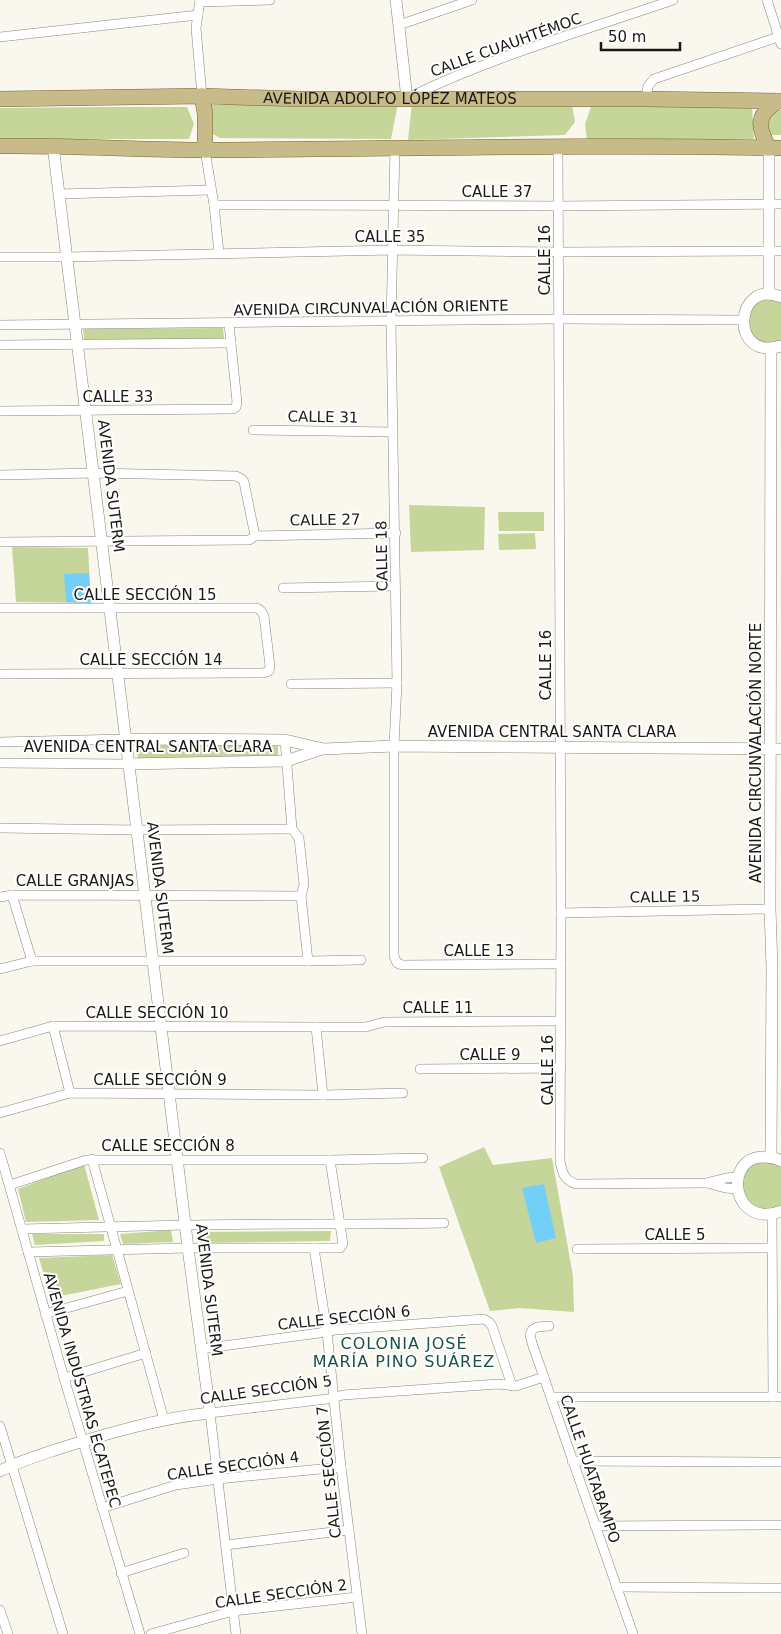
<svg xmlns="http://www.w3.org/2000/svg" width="781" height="1634" viewBox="0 0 781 1634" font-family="'DejaVu Sans',sans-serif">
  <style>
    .green { fill: #c6d69b }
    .water { fill: #72cff6 }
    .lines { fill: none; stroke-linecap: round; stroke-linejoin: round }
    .minor-casing { stroke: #88857d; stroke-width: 10 }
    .tertiary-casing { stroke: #88857d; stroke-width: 12 }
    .primary-casing { stroke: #74642f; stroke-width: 16 }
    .minor { stroke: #fff; stroke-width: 9 }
    .tertiary { stroke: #fff; stroke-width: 11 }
    .primary { stroke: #c8bb8a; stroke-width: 15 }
    .labels { text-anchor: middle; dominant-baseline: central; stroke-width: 4; stroke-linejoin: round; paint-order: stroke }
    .street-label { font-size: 15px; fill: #1a1916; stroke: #fff }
    .neighbourhood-label { font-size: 16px; letter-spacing: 1px; fill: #1a5145; stroke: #fff }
  </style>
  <rect width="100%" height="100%" fill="#faf7ee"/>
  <g class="green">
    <polygon points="398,103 391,139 220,138 202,128 208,105"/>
    <polygon points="412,103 572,105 575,122 565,135 408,140"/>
    <polygon points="592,104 752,105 754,139 587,140 585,124"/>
    <polygon points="105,107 187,107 194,124 189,139 0,139 0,108"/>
    <polygon points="768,110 781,110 781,135 769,135 763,114"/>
    <polygon points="781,296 781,343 760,343 751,335 747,311 757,298"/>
    <polygon points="223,328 224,339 84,340 83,329"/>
    <polygon points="409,505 485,507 484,550 411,552"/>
    <polygon points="498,512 544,512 544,531 499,531"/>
    <polygon points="535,533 536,549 499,550 498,534"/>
    <polygon points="12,547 88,548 91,603 16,602"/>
    <polygon points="136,744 278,744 278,757 138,759"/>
    <polygon points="484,1147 493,1165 552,1158 573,1276 574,1312 519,1308 490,1311 439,1167"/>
    <polygon points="781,1161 781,1211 772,1214 744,1204 742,1168 749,1162"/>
    <polygon points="84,1164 99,1220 26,1222 18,1189"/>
    <polygon points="171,1230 173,1242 123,1244 120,1234"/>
    <polygon points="331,1231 330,1241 200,1243 198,1232"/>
    <polygon points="32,1234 104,1234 104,1241 35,1245"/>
    <polygon points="112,1255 121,1284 51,1298 39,1258"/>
  </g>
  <g class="water">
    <polygon points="89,573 91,603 66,602 64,574"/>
    <polygon points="544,1184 556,1238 536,1243 522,1188"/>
  </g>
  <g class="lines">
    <g class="minor-casing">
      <g id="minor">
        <polyline points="200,0 196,28 202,96"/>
        <polyline points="767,0 781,44"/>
        <polyline points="200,2 270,0"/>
        <polyline points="399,25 472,0"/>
        <polyline points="0,37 198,15"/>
        <path d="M 412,96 C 494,56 586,30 673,0"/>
        <polyline points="646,99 648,86 654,79 781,36"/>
        <polyline points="395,148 391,322 397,683 394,746 394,956 397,963 402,965 561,964"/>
        <path d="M 558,148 L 561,913 L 560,1161 C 562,1172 564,1180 576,1184 L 706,1183 L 726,1178 L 738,1177"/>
        <polyline points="205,150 214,205 219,253"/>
        <polyline points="59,194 211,190"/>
        <polyline points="214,205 558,206 781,204"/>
        <polyline points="0,257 66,257 393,250 559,252 781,251"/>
        <polyline points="0,325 558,319 742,320"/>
        <polyline points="0,345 231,343"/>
        <polyline points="0,411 233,409 236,407 237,402 229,324"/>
        <polyline points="253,430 393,432"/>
        <polyline points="0,475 94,473 236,476 242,479 244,482 255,536"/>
        <polyline points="255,536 396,533"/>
        <polyline points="0,542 249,540 255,536"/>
        <polyline points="283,588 395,586"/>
        <polyline points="0,608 257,608 261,611 264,616 270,666 269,671 263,673 0,674"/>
        <polyline points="291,684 397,683"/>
        <polyline points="285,740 292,829 299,838 304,884 301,896 308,961"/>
        <polyline points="0,742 125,739"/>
        <polyline points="0,763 128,764"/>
        <polyline points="0,828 137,830 292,829"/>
        <polyline points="12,895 32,961"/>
        <polyline points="0,897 12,895 301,896"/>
        <polyline points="561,913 770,909"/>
        <polyline points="0,969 32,961 308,961 361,960"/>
        <polyline points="53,1026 70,1093"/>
        <polyline points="316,1027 323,1095"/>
        <polyline points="0,1041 53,1026 316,1027 366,1027 384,1022 561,1021"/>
        <polyline points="420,1069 561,1068"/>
        <polyline points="0,1113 70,1093 323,1095 403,1093"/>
        <polyline points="0,1153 64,1378 140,1634"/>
        <polyline points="92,1159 164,1420"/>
        <polyline points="707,1183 725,1188 738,1189"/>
        <polyline points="10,1185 86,1160 330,1160 423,1158"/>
        <polyline points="772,1214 773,1397"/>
        <path d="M 22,1229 C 76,1228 131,1226 185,1225 C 271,1223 358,1225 444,1223"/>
        <polyline points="314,1248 327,1332 341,1467 362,1634"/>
        <polyline points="577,1249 772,1248"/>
        <polyline points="28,1252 188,1248 340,1248 343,1244 330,1160"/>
        <polyline points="45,1314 128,1291"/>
        <polyline points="549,1326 537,1327 532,1330 530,1335 532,1343 633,1634"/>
        <polyline points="201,1349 319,1333 335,1330 484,1319 489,1322 492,1326 512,1386"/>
        <polyline points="64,1378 146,1353"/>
        <polyline points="551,1397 781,1397"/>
        <polyline points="0,1426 63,1634"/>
        <polyline points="572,1461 781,1462"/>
        <polyline points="102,1508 176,1485 218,1479 341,1467"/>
        <polyline points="595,1526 781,1525"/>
        <polyline points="226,1545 349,1530"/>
        <polyline points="121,1573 184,1553"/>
        <polyline points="616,1587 781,1588"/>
        <polyline points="0,1610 8,1634"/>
        <polyline points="151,1634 233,1611 357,1597"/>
        <polyline points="236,1634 210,1413 327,1399 343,1395 498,1384 516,1386 544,1377"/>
      </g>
    </g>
    <g class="tertiary-casing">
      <g id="tertiary">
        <polyline points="396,0 407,99"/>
        <polyline points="769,294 769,148"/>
        <path d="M 781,297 C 735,277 728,362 781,346"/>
        <polyline points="125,739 285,740 324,749 394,746 781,749"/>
        <polyline points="128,764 286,761 322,749"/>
        <polyline points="771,1157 772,967 770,909 771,349"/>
        <path d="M 781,1161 C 775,1157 769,1157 762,1157 C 722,1159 733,1230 781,1211"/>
        <path d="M 0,1471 C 19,1461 40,1455 61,1448 C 109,1433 160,1418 210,1413 L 188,1248 L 53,145"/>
      </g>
    </g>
    <g class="primary-casing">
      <g id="primary">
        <polyline points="202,96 205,114 205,150"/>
        <path id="s1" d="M 0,99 L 202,96 L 300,99 L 646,99 L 781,101"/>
        <path d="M 0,146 C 69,145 139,150 208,150 C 399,149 590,144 781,148"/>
        <path d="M 769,148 C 757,126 756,115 778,101"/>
      </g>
    </g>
    <use href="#minor" class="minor"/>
    <use href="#tertiary" class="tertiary"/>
    <use href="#primary" class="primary"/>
  </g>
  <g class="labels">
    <g class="street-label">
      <text transform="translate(506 45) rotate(-20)">CALLE CUAUHTÉMOC</text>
      <text stroke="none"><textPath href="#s1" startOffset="390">AVENIDA ADOLFO LÓPEZ MATEOS</textPath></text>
      <text x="497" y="192">CALLE 37</text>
      <text x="390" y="237">CALLE 35</text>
      <text transform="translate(545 260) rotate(-90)">CALLE 16</text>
      <text transform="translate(371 308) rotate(-1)">AVENIDA CIRCUNVALACIÓN ORIENTE</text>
      <text x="118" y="397">CALLE 33</text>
      <text transform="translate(323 417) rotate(1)">CALLE 31</text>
      <text transform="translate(111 486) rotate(83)">AVENIDA SUTERM</text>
      <text transform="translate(325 520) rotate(-1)">CALLE 27</text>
      <text transform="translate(382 556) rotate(-91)">CALLE 18</text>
      <text x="145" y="595">CALLE SECCIÓN 15</text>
      <text x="151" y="660">CALLE SECCIÓN 14</text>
      <text transform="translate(546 665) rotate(-90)">CALLE 16</text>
      <text x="552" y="732">AVENIDA CENTRAL SANTA CLARA</text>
      <text x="148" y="747">AVENIDA CENTRAL SANTA CLARA</text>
      <text transform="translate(756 753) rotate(-90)">AVENIDA CIRCUNVALACIÓN NORTE</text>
      <text x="75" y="881">CALLE GRANJAS</text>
      <text transform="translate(160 888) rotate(83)">AVENIDA SUTERM</text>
      <text transform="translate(665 897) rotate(-1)">CALLE 15</text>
      <text x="479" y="951">CALLE 13</text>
      <text x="438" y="1008">CALLE 11</text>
      <text x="157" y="1013">CALLE SECCIÓN 10</text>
      <text x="490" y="1055">CALLE 9</text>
      <text transform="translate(548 1070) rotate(-90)">CALLE 16</text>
      <text x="160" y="1080">CALLE SECCIÓN 9</text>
      <text x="168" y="1146">CALLE SECCIÓN 8</text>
      <text x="675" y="1235">CALLE 5</text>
      <text transform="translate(209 1290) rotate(83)">AVENIDA SUTERM</text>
      <text transform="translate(344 1318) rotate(-6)">CALLE SECCIÓN 6</text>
      <text transform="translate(82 1390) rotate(74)">AVENIDA INDUSTRIAS ECATEPEC</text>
      <text transform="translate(266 1390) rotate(-8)">CALLE SECCIÓN 5</text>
      <text transform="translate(233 1466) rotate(-8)">CALLE SECCIÓN 4</text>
      <text transform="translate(590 1469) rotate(71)">CALLE HUATABAMPO</text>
      <text transform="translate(329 1472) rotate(-96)">CALLE SECCIÓN 7</text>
      <text transform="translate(281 1594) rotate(-8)">CALLE SECCIÓN 2</text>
    </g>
    <g class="neighbourhood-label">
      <text x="404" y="1343">COLONIA JOSÉ<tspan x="404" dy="18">MARÍA PINO SUÁREZ</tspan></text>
    </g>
  </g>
  <path d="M601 42v8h79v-8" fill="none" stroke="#1a1916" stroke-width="2.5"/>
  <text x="608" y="42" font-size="15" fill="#1a1916" stroke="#ffffff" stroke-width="4" paint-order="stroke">50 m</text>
</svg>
